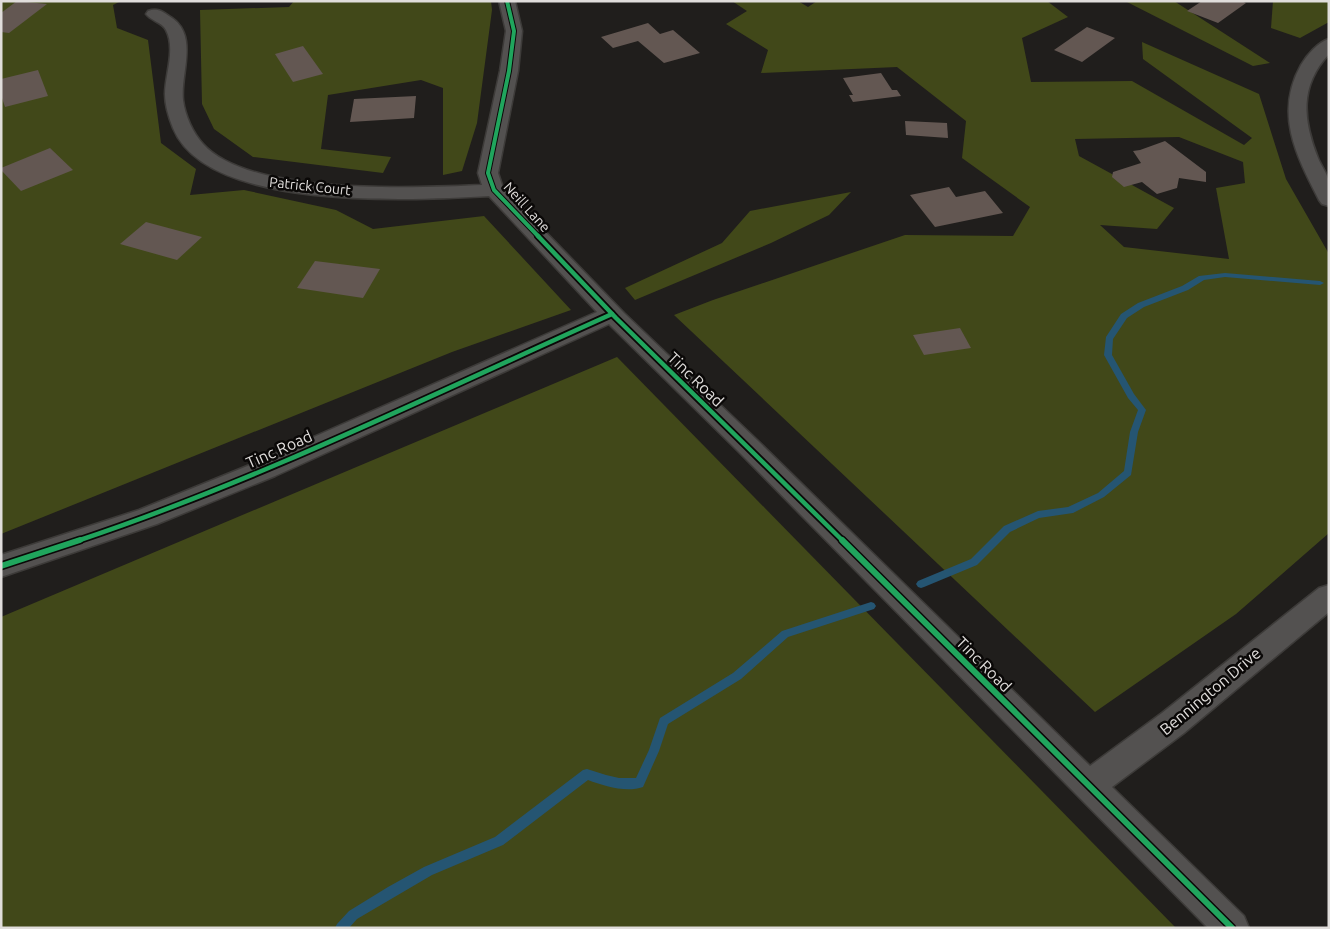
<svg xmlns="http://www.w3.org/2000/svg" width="1330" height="929" viewBox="0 0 1330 929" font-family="Ubuntu,sans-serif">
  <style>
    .forest { fill: #414819; fill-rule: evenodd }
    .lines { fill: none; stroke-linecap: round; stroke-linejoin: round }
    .stream { fill: #255572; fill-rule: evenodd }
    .building { fill: #635752 }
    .minor-casing { stroke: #3d3b39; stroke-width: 3 }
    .minor { fill: #535150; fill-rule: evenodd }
    .cycleway-far2-casing { stroke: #0a0807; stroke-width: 6 }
    .cycleway-far1-casing { stroke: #0a0807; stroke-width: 8 }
    .cycleway-casing { stroke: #0a0807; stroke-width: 9 }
    .cycleway-far2 { stroke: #20a55d; stroke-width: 4 }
    .cycleway-far1 { stroke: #20a55d; stroke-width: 4.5 }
    .cycleway { stroke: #20a55d; stroke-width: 6 }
    .labels { text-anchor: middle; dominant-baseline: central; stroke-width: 5; stroke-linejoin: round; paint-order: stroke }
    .far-street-label { font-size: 14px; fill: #e0dddb; stroke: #0a0807 }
    .street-label { font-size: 16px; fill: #e0dddb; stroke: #0a0807 }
  </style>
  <rect width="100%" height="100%" fill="#201e1c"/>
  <g class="forest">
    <polygon points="1,1 121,1 113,5 117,28 148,40 161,143 196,169 190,195 244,190 336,210 373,229 484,216 571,310 452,352 1,534"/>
    <polygon points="294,1 491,1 492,10 477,123 462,171 443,175 443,88 421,80 328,95 321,149 391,157 383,173 253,157 214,129 202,104 200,10 289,7"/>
    <path d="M 732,1 L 798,1 L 808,7 L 817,1 L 1047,1 L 1068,17 L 1022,38 L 1031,82 L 1132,81 L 1244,145 L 1252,138 L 1143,59 L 1142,42 L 1259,94 L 1286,179 L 1329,254 L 1329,533 L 1236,614 L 1095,712 L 674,315 L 713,300 L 905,235 L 1013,236 L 1030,207 L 962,158 L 966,121 L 897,67 L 761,73 L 768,50 L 726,24 L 747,11 ZM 1179,137 L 1243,162 L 1245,183 L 1216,188 L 1229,259 L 1124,247 L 1100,225 L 1157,229 L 1174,208 L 1079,156 L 1075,139 Z"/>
    <polygon points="1125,1 1174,1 1270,63 1253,66"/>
    <polygon points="1273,1 1329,1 1329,22 1300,38 1271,28"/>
    <polygon points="851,192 829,215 771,243 635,300 625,288 722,243 750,211"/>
    <polygon points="617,357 1176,928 1,928 1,617"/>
  </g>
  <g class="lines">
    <g class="stream">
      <polygon points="1225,273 1320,281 1324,283 1320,285 1225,277 1204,280 1188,290 1144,307 1127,318 1113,339 1112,355 1134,394 1146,410 1138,432 1131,475 1104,497 1073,513 1039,518 1010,532 977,565 924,587 921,588 918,587 916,584 918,581 971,559 1004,526 1038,511 1068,507 1098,493 1124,471 1130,432 1138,410 1128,398 1104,355 1106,337 1121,314 1138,303 1182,286 1199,276"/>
      <path d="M 871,602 L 874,603 L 876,606 L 874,609 L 788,637 L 741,679 L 668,724 L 659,751 L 643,787 C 626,793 604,786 588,780 L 503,845 L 432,875 L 357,919 L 349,928 L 335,928 L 337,924 L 349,911 L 388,887 L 424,867 L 495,837 L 583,770 L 587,769 L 606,775 L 619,778 L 636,778 L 649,750 L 660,718 L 733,673 L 782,631 Z"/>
    </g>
  </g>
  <g class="building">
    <polygon points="17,1 47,4 9,33 1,32 1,13"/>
    <polygon points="1202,1 1241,1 1246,3 1218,23 1187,11"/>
    <polygon points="648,23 660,34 673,30 700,53 664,63 638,41 613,48 601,37"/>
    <polygon points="1087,27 1115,38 1082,62 1054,50"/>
    <polygon points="303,46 323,74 293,82 275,54"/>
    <polygon points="38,70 48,96 5,107 1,95 1,79"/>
    <polygon points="881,73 892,90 897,90 901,96 853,102 849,95 853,95 843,78"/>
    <polygon points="416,96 414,118 350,122 354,99"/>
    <polygon points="905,121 947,123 948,138 906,135"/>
    <polygon points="1165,141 1206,172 1206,182 1179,178 1177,188 1157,194 1142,182 1124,187 1112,177 1113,172 1141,163 1133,151 1140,150"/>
    <polygon points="50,148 73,170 21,191 1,170 1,168"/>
    <polygon points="949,187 956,197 985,191 1003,213 935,227 910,195"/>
    <polygon points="146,222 202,237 177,260 120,244"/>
    <polygon points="315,261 380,269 363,298 297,288"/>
    <polygon points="960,328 971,348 924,355 913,335"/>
  </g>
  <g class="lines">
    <g class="minor-casing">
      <g id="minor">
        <path d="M 499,1 L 515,1 L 522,31 L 518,71 L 498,173 L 503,188 L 624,313 L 757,440 L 1090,766 L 1162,713 L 1319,588 L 1329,585 L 1329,612 L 1184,733 L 1112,787 L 1244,916 L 1249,928 L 1208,928 L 739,452 L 609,324 L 275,476 L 157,524 L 1,577 L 1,555 L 139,510 L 257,462 L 597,312 L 489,196 C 413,200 207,212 173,128 C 169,118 165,105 165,94 C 165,75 176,49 166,30 C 162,22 151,21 146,14 L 148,11 C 157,8 162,11 169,16 C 200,34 180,73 183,100 C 185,116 193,133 203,144 C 250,196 416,188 482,185 L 478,173 L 500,71 L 506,31 Z"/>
        <path d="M 1329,39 L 1329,54 C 1299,86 1303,120 1318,158 C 1321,166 1328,174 1329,183 C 1330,190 1329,198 1329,206 L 1322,204 L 1319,200 C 1296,155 1274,113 1301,65 C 1307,55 1318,42 1329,39 Z"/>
      </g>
    </g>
    <use href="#minor" class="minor"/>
    <g class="cycleway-far2-casing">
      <polyline id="cycleway-far2" points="507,1 514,31 509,71 488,173 494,190 539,237"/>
    </g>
    <g class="cycleway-far1-casing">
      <g id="cycleway-far1">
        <polyline points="538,236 616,318 843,541"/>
        <path d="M 77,541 C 260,480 435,393 612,314"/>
      </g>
    </g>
    <g class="cycleway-casing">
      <g id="cycleway">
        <polyline points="842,540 1232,928"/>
        <polyline points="1,566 80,540"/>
      </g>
    </g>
    <use href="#cycleway-far2" class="cycleway-far2"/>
    <use href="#cycleway-far1" class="cycleway-far1"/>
    <use href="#cycleway" class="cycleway"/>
  </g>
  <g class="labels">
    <g class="far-street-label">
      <text transform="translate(310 186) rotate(6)">Patrick Court</text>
      <text transform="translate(527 207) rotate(48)">Neill Lane</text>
    </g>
    <g class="street-label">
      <text transform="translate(696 379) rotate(44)">Tinc Road</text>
      <text transform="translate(279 449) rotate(-24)">Tinc Road</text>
      <text transform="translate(984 664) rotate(45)">Tinc Road</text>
      <text transform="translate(1210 691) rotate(-40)">Bennington Drive</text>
    </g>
  </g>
  <rect width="1330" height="929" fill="none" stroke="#e0dddb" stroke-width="5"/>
</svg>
